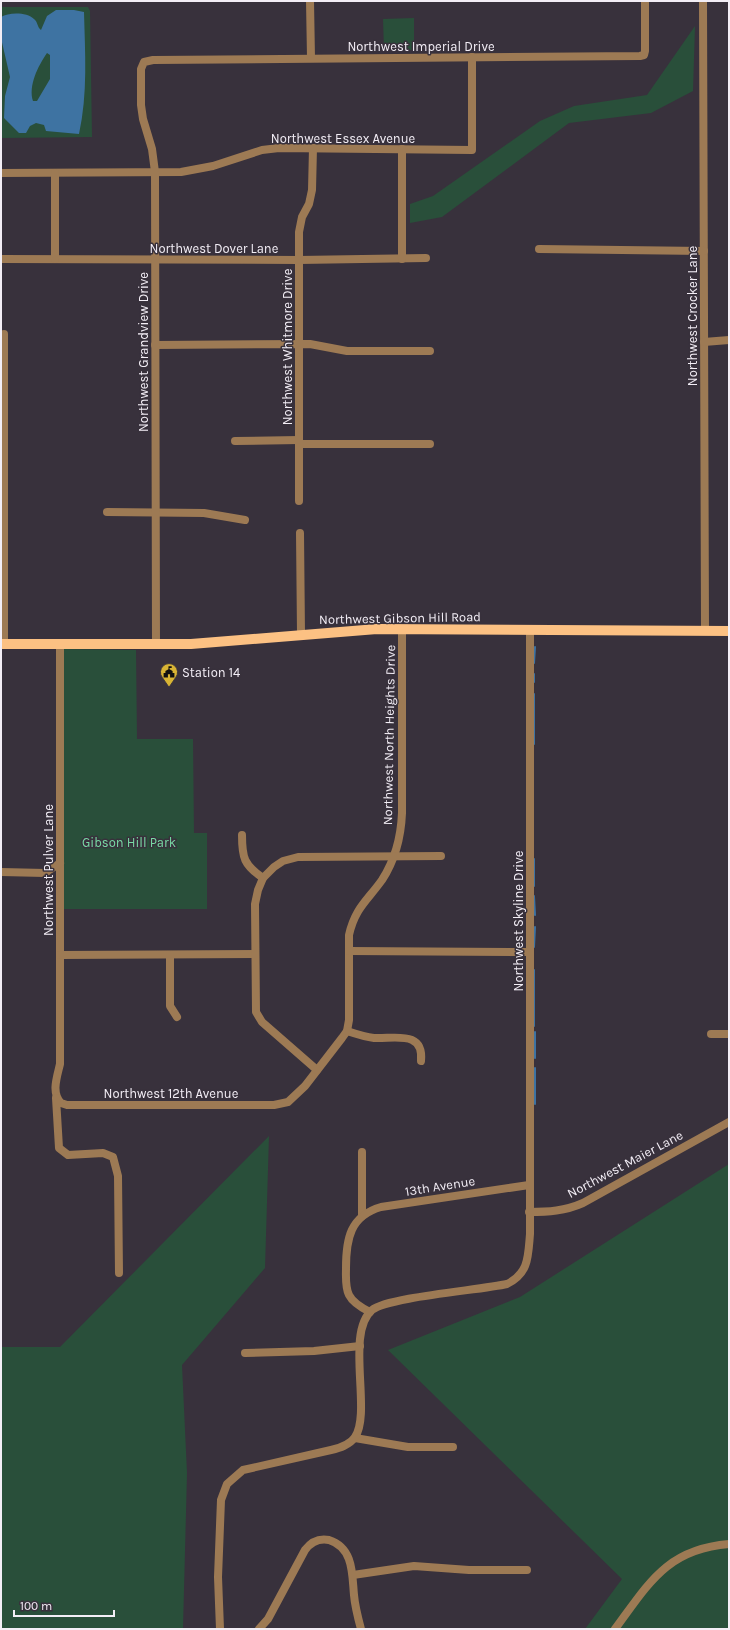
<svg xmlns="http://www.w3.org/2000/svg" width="730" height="1630" viewBox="0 0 730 1630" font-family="Karla,sans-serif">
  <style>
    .green { fill: #294f3a }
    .water { fill: #3e73a2; fill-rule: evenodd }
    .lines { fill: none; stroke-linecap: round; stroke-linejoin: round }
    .stream { stroke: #3e73a2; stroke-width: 2 }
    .minor { stroke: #9d7a54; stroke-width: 8 }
    .major { stroke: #fcc183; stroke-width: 10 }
    .labels { text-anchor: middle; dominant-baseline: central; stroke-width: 3; stroke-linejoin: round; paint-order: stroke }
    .street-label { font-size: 13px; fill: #f3eef6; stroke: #38313c }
    .poi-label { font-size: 13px; fill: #f3eef6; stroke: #38313c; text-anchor: start }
    .park-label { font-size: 13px; fill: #78dca5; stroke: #38313c }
  </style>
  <rect width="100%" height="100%" fill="#38313c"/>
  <g class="green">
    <polygon points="1,7 88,7 90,11 92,137 1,138"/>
    <polygon points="414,18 414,50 384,50 383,19"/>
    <polygon points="695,26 693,91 651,113 569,123 442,217 410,223 410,204 433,196 540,121 574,106 647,95"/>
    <polygon points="64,649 136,650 137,739 193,739 194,833 207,833 207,909 63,909"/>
    <polygon points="269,1136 265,1268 182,1365 187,1473 183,1629 1,1629 1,1347 60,1347"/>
    <polygon points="729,1164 729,1629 585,1629 622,1579 388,1350 520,1297"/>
  </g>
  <path class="water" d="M 56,10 L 74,10 L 84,12 C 85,53 88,93 79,134 L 46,131 L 44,125 L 36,123 L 30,126 L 26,133 L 19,133 L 4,118 L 5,96 L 10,77 L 1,38 L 1,17 C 9,12 27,12 34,19 C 38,22 37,27 41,30 L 47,16 ZM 47,53 L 50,55 L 50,79 L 37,101 L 33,101 C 28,86 38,66 47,53 Z"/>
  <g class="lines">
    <g class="stream">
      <polyline points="534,663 535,647"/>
      <polyline points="534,682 534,674"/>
      <polyline points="534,744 534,694"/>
      <polyline points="534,859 534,886"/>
      <polyline points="534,896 535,915"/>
      <polyline points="534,947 535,927"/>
      <polyline points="534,970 534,1026"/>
      <polyline points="535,1032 535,1058"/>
      <polyline points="535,1104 535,1068"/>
    </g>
    <g class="minor">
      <polyline points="310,1 311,58"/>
      <polyline points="703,1 705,631"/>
      <polyline points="1,173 181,172 213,166 262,150 279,148 472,150 472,57"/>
      <polyline points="539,249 704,251"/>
      <polyline points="1,259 299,260 426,258"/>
      <polyline points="55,259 55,173"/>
      <polyline points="402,259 402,149"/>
      <polyline points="4,334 4,644"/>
      <polyline points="704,342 729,340"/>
      <polyline points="155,345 310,344 347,351 430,351"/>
      <polyline points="235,441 299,440"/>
      <polyline points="299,444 430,444"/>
      <polyline points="299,501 299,232 302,217 309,204 312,190 313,148"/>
      <polyline points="107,512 204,513 245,520"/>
      <polyline points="300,533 301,634"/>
      <path d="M 60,644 L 60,1064 C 57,1077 51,1093 61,1103 L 67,1105 L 274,1105 L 288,1102 L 305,1086 L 342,1038 L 347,1031 L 349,1020 L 349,935 C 355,908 367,901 382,880 C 395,860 401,837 402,813 L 402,629"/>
      <polyline points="156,644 155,172 152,149 143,119 141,105 141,69 144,62 153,60 640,56 644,55 645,51 645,1"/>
      <path d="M 242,835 C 242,858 244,865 263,878"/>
      <polyline points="1,872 45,873 60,863"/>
      <polyline points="349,951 530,952"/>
      <polyline points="60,955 255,954"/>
      <polyline points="170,955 170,1006 177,1017"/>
      <path d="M 347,1031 C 356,1034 365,1037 374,1038 C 395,1039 424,1030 421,1061"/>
      <polyline points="711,1034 729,1034"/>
      <polyline points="317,1070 262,1022 256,1012 255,904 258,890 263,878 274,867 283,861 298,857 441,856"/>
      <polyline points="56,1098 59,1148 68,1155 103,1153 113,1157 118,1176 119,1273"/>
      <polyline points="362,1152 362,1216"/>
      <path d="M 529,1212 C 548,1212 565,1211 583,1203 L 729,1122"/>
      <path d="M 370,1312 C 362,1308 353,1303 349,1295 C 345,1287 346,1276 346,1268 C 346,1239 350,1216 381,1207 L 529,1185"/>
      <polyline points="245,1353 314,1351 360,1346"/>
      <polyline points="355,1438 408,1447 453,1447"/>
      <polyline points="353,1575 414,1566 469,1570 527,1570"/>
      <path d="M 220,1629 L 218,1577 L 221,1500 L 227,1484 L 243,1470 L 331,1450 C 339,1448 350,1445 355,1437 C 372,1412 345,1333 372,1310 C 388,1297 481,1290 507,1284 C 529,1273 528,1257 530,1234 L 530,630"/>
      <path d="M 259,1629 L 268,1619 L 305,1550 C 311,1542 319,1538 329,1540 C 354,1548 352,1575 354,1595 C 355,1607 358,1618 361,1629"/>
      <path d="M 615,1629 C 649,1583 667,1549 729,1544"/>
    </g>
    <polyline class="major" points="1,644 191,644 377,629 729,631"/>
  </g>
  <defs>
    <g id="civic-pin" transform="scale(0.9)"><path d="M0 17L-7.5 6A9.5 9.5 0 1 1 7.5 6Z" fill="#d8b434" stroke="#38313c"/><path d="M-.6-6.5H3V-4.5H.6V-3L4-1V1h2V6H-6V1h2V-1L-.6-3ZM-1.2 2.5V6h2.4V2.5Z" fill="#111"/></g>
  </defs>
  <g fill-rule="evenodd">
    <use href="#civic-pin" x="169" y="672"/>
  </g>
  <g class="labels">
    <g class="street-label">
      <text x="421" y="46">Northwest Imperial Drive</text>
      <text x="343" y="138">Northwest Essex Avenue</text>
      <text x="214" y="248">Northwest Dover Lane</text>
      <text transform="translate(692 316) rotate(-90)">Northwest Crocker Lane</text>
      <text transform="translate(287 347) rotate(-90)">Northwest Whitmore Drive</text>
      <text transform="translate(143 352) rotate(-90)">Northwest Grandview Drive</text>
      <text transform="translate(400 618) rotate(-1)">Northwest Gibson Hill Road</text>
      <text transform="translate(389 735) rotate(-89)">Northwest North Heights Drive</text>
      <text transform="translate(48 870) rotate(-90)">Northwest Pulver Lane</text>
      <text transform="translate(518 921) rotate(-90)">Northwest Skyline Drive</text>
      <text x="171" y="1093">Northwest 12th Avenue</text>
      <text transform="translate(625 1164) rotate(-28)">Northwest Maier Lane</text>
      <text transform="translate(440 1186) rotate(-9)">13th Avenue</text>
    </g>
    <g class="poi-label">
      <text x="182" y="672">Station 14</text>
    </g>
    <g class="park-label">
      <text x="129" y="842">Gibson Hill Park</text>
    </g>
  </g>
  <rect width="730" height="1630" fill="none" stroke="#f3eef6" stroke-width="4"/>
  <path d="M14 1610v6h100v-6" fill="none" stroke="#f3eef6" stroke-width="2"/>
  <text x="20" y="1610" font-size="12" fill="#f3eef6" stroke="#38313c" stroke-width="3" paint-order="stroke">100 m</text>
</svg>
